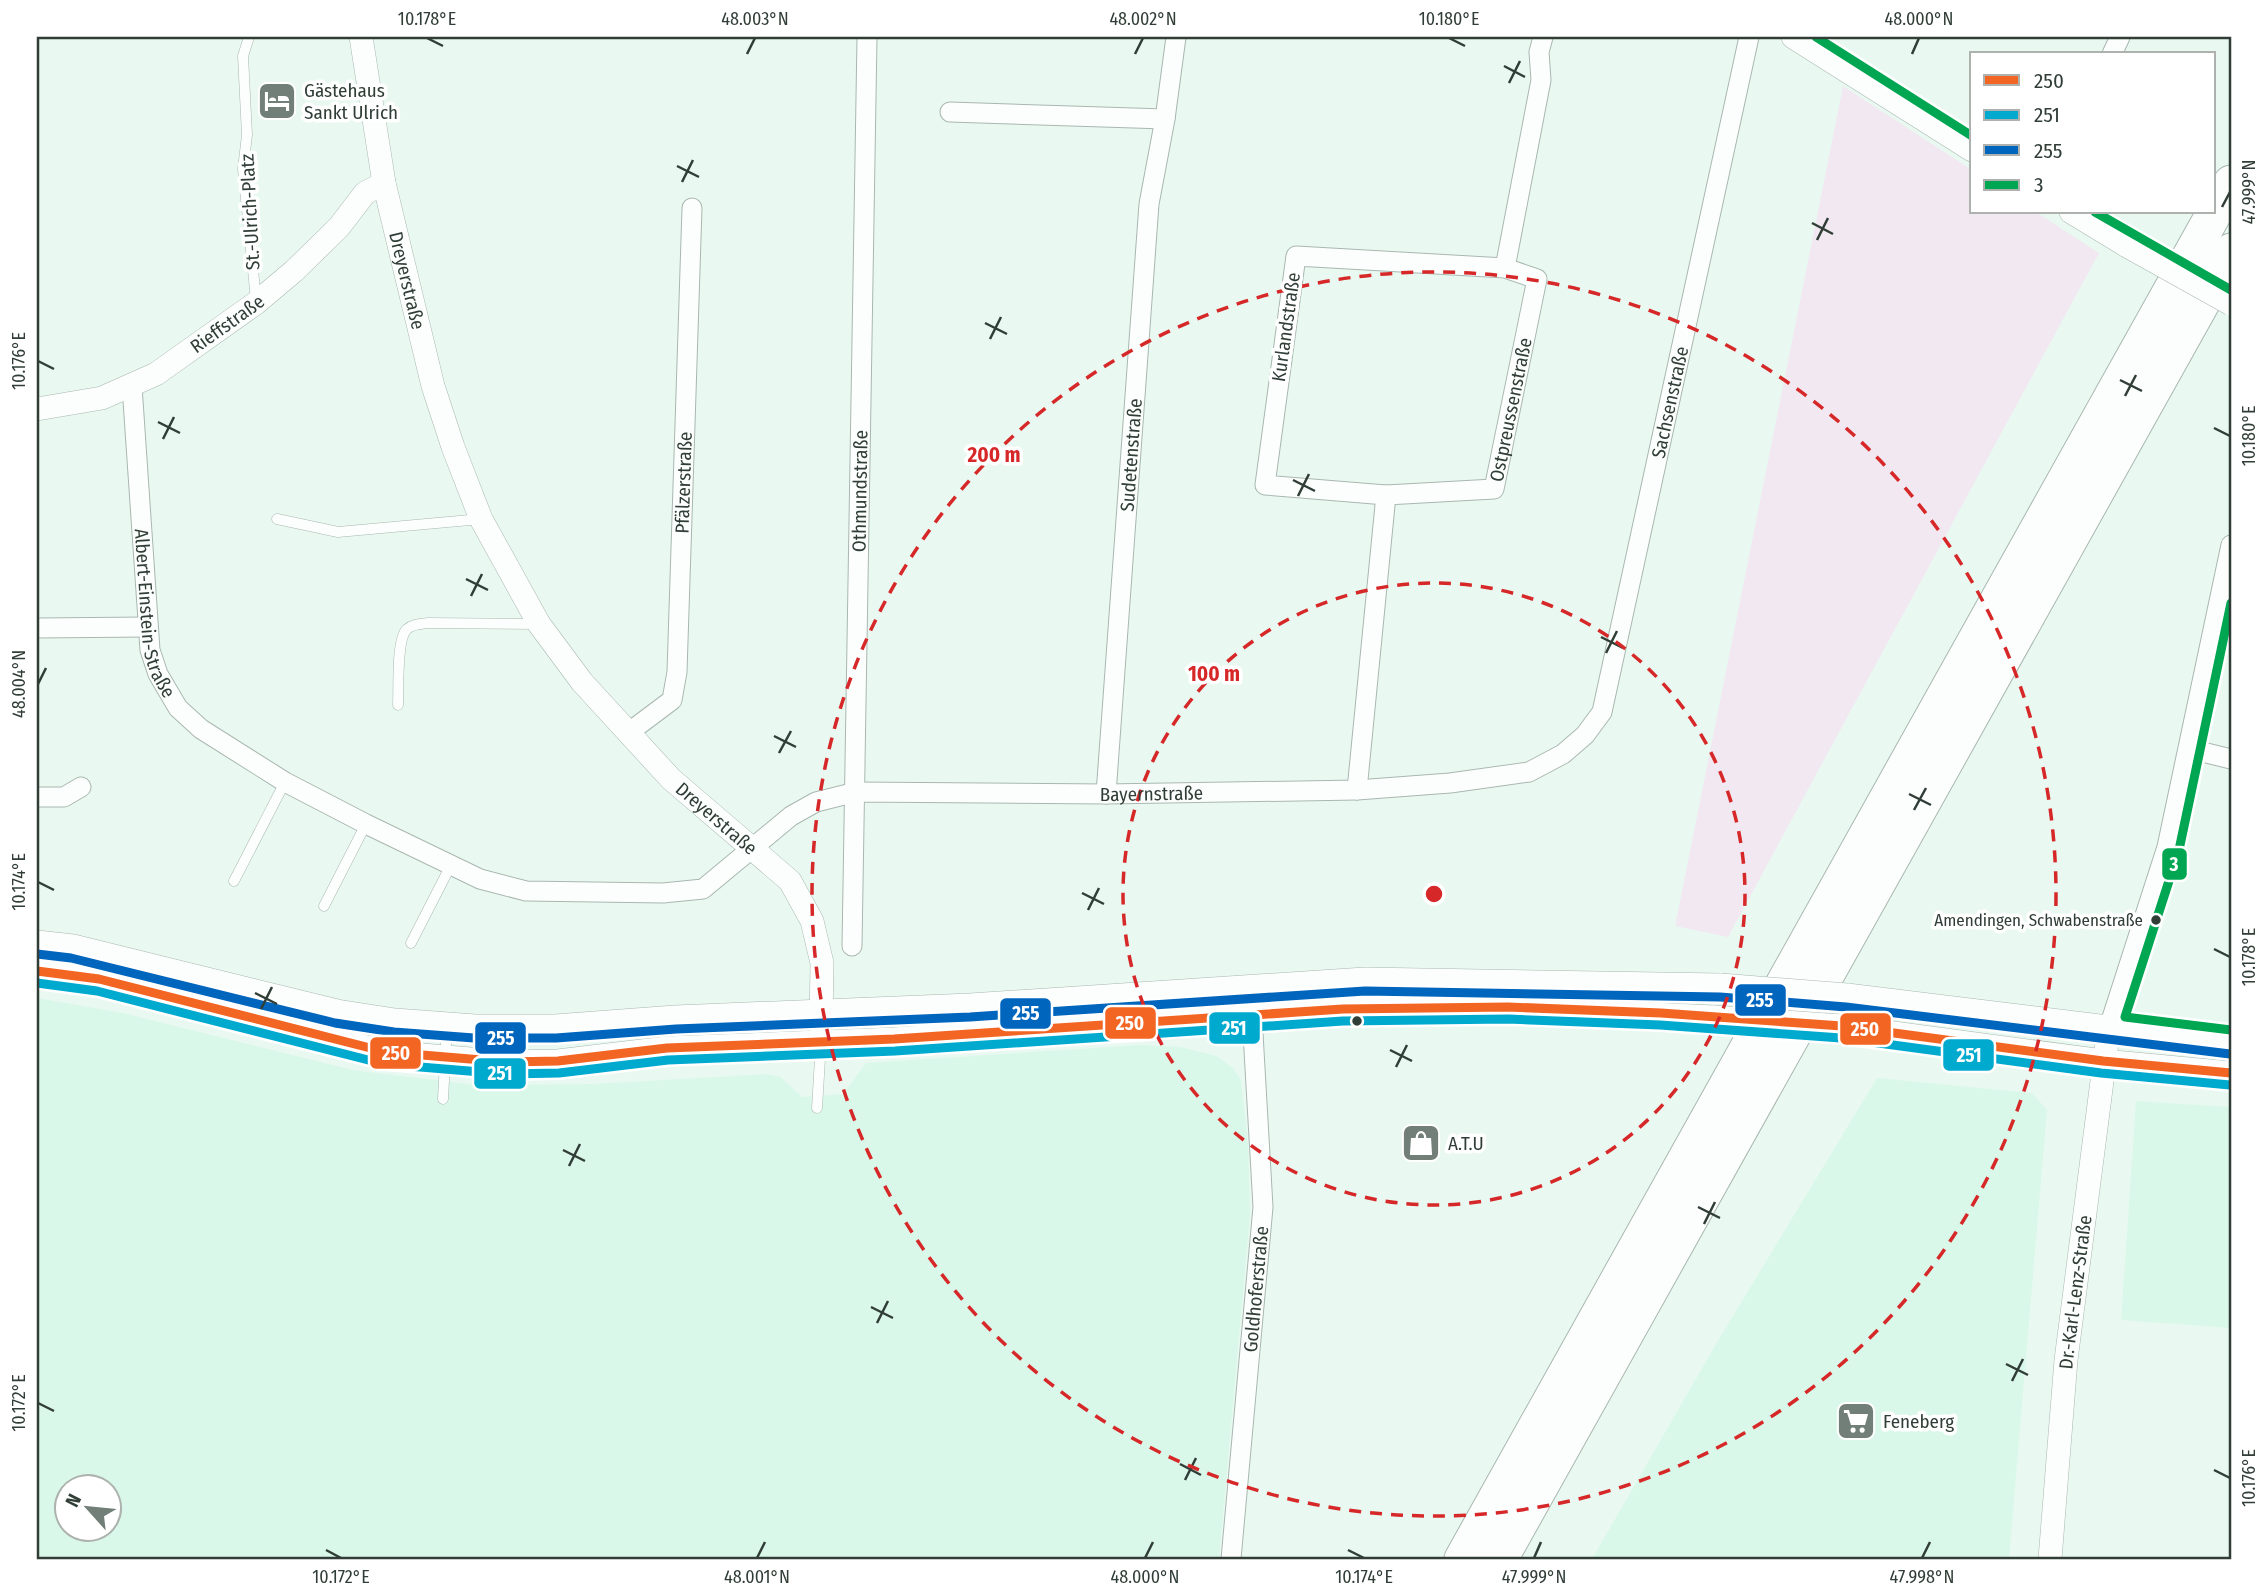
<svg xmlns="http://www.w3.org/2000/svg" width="2268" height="1596" viewBox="0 0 2268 1596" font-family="'Fira Sans Condensed',sans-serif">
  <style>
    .built { fill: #daf8e9; fill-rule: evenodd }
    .green { fill: #f2e8f2 }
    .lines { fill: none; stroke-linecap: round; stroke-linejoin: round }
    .service-casing { stroke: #a9b7b0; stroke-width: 11 }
    .minor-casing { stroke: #a9b7b0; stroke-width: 21 }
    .tertiary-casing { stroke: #a9b7b0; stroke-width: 24 }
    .motorway-casing { stroke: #a9b7b0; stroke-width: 37 }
    .service { stroke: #fcfefd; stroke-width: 10 }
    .minor { stroke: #fcfefd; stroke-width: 19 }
    .tertiary { stroke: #fcfefd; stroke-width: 23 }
    .motorway { stroke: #fcfefd; stroke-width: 35 }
    .tertiary-bridge-casing { stroke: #a9b7b0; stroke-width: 24; stroke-linecap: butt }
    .tertiary-bridge { stroke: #fcfefd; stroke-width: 23 }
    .bus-1-casing { stroke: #fff; stroke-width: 14 }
    .bus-2-casing { stroke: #fff; stroke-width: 14 }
    .bus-3-casing { stroke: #fff; stroke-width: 14 }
    .bus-4-casing { stroke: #fff; stroke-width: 14 }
    .bus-1 { stroke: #f26522; stroke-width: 9 }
    .bus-2 { stroke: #00a9ce; stroke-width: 9 }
    .bus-3 { stroke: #0065bd; stroke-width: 9 }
    .bus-4 { stroke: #00a651; stroke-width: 9 }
    .ticks { fill: none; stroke: #313e37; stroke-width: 2.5 }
    .ring { fill: none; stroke: #d62828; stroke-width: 3.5; stroke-dasharray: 12 9 }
    .bus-dot { fill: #313e37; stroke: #fff; stroke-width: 2.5 }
    .labels { text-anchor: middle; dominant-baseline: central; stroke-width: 7; stroke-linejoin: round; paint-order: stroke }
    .bus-label { font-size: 17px; fill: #313e37; stroke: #fff; text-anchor: end }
    .poi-label { font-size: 19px; fill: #313e37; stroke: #fff; text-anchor: start }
    .street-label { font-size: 19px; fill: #313e37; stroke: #fff }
    .centre { fill: #d62828; stroke: #fff; stroke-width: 3.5 }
    .ring-label { font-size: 21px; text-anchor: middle; font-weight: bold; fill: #d62828; stroke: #fff; stroke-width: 7; stroke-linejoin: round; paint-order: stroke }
    .line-badge { stroke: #fff; stroke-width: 2.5 }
    .badge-label { font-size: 19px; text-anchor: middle; font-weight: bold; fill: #fff }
    .neatline { fill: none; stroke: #313e37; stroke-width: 2.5 }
    .ticks-label { font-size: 18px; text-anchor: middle; fill: #313e37 }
  </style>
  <rect width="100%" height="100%" fill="#e9f9f1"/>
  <g class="built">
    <path d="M 37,998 L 123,1013 L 353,1070 L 476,1085 L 592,1084 L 767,1074 L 781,1077 L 802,1097 L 843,1094 L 866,1063 L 1139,1045 L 1181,1047 L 1217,1056 L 1233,1068 L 1241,1080 L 1248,1144 L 1250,1215 L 1219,1559 L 37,1559 ZM 66,1488 L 108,1488 L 108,1530 L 66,1530 Z"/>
    <polygon points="1877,1078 2032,1093 2047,1110 2009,1559 1592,1559 1716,1344"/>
    <polygon points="2136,1101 2231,1107 2231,1328 2121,1320"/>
  </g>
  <polygon class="green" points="1843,86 1972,170 1972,212 2036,212 2099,253 1728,937 1675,926"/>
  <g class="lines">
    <g class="service-casing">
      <g id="service">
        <polyline points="249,37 243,56 247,135 243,169 256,300"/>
        <polyline points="277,519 338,532 481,519"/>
        <path d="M 398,705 C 399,688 396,639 407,629 C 412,624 421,624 428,623 L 539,624"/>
        <polyline points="234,881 285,782"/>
        <polyline points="324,906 366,824"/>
        <polyline points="411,943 451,865"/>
        <polyline points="443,1099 447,1024"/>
        <polyline points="817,1108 821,1042"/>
      </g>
    </g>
    <g class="minor-casing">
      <g id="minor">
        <polyline points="2112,54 2120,37"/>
        <polyline points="950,112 1165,119"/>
        <path id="s1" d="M 1505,268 L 1296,256 L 1265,485 L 1386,495 L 1494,489 L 1537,279 L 1505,268 L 1541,80 L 1539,52 L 1543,37"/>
        <path id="s2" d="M 132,386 L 150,650 L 158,674 L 178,708 L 201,729 L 285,782 L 366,824 L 480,879 L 526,891 L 663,893 L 703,889 L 791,816 L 816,802 L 856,792 L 1106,794 L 1357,790 L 1450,783 L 1529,772 L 1563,754 L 1585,735 L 1602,712 L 1749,37"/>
        <polyline points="37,628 147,627"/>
        <path id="s3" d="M 628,733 L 672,700 L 677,672 L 692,208"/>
        <polyline points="2190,749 2231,759"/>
        <polyline points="1357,790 1386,495"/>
        <path id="s4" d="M 1106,794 L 1149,204 L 1165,119 L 1176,37"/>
        <polyline points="37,797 64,797 81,787"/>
        <path id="s5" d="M 852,946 L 867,37"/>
        <polyline points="2109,1027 2167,847 2231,545"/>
        <path id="s6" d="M 1231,1559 L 1263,1207 L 1252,1016"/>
      </g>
    </g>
    <g class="tertiary-casing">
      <g id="tertiary">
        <path id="s7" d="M 361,37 L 384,183 L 433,386 L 453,447 L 481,519 L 539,624 L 582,682 L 671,779 L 790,881 L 812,921 L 822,963 L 821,1025"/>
        <polyline points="1793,37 1972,150"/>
        <polyline points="2071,212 2127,246"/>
        <path id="s8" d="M 37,409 L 102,398 L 156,374 L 256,303 L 294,271 L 339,227 L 365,193 L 384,183"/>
        <polyline points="37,942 73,946 337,1011 395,1020 475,1026 555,1026 675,1017 970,1005 1365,979 1721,985"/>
        <polyline points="37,971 99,979 386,1052 506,1062 558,1061 667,1048 894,1039 1343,1009 1508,1007 1714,1017"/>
        <polyline points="1847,995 2231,1042"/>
        <polyline points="1842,1026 2103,1061 2231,1073"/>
        <path id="s9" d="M 2050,1559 L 2066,1360 L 2109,1027"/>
      </g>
    </g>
    <g class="motorway-casing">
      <g id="motorway">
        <polyline points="1462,1559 2231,183"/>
        <polyline points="1500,1559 2231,251"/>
      </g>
    </g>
    <use href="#service" class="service"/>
    <use href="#minor" class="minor"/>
    <use href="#tertiary" class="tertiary"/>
    <use href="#motorway" class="motorway"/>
    <g class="tertiary-bridge-casing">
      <g id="tertiary-bridge">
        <polyline points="2127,246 2231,304"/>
        <polyline points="1721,985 1847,995"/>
        <polyline points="1714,1017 1842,1026"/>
      </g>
    </g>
    <use href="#tertiary-bridge" class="tertiary-bridge"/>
    <g class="bus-1-casing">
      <polyline id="bus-1" points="37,971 99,979 386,1052 506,1062 558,1061 667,1048 894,1039 1343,1009 1508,1007 1661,1013 1842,1026 2103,1061 2231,1073"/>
    </g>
    <g class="bus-2-casing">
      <polyline id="bus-2" points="37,983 97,991 384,1064 505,1074 559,1073 668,1060 895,1051 1343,1021 1508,1019 1660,1025 1841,1038 2101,1073 2230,1085"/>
    </g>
    <g class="bus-3-casing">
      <polyline id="bus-3" points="37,954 71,958 335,1023 394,1032 474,1038 556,1038 676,1029 970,1017 1365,991 1720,997 1846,1007 2230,1054"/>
    </g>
    <g class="bus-4-casing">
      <g id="bus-4">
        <polyline points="1816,37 1972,136"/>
        <polyline points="2095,212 2231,290"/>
        <polyline points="2231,603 2179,850 2125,1017 2231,1030"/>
      </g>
    </g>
    <use href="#bus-1" class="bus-1"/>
    <use href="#bus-2" class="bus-2"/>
    <use href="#bus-3" class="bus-3"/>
    <use href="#bus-4" class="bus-4"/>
  </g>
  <path class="ticks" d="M 427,38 L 443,46M 1449,38 L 1465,46M 747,54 L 755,38M 1135,54 L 1143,38M 1912,54 L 1919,38M 1504,66 L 1525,77M 1509,83 L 1520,61M 677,166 L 699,177M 682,182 L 693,160M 2222,207 L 2230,192M 1812,223 L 1833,234M 1817,240 L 1828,218M 985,323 L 1007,334M 990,339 L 1001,317M 38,361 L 54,369M 2120,380 L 2142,391M 2125,396 L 2136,375M 158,422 L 180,433M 2214,428 L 2230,436M 163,439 L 174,417M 1293,480 L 1315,491M 1298,496 L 1309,474M 466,579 L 488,590M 471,596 L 482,574M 1601,637 L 1623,648M 1606,653 L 1617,631M 38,684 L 46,668M 774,736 L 796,747M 779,753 L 791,731M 1909,794 L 1931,805M 1914,810 L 1926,788M 38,882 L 54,890M 1082,893 L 1104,904M 1088,910 L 1099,888M 2214,949 L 2230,957M 255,993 L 277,1004M 261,1009 L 272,987M 1390,1050 L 1412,1061M 1396,1067 L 1407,1045M 563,1150 L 585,1161M 569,1166 L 580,1144M 1698,1207 L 1720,1218M 1704,1224 L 1715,1202M 871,1307 L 893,1318M 877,1323 L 888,1301M 2006,1364 L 2028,1375M 2012,1381 L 2023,1359M 38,1403 L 54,1411M 1180,1464 L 1201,1475M 2214,1470 L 2230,1478M 1185,1480 L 1196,1458M 326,1550 L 341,1558M 1348,1550 L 1364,1558M 757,1558 L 765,1542M 1145,1558 L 1153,1542M 1534,1558 L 1541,1542M 1922,1558 L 1930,1542"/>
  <g class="ring">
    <circle cx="1434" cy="894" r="311"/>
    <circle cx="1434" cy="894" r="622"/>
  </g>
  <defs>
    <g id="hotel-square" transform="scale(2.0125)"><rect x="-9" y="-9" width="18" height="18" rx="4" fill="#717f78" stroke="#fff"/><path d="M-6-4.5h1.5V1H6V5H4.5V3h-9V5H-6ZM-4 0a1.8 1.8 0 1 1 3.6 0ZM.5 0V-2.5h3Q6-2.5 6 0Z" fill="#fff"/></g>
    <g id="shop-square" transform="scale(2.0125)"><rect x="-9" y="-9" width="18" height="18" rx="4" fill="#717f78" stroke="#fff"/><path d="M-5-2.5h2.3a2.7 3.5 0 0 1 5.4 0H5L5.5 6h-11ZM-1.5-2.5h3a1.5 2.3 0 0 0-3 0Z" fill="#fff"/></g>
    <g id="supermarket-square" transform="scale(2.0125)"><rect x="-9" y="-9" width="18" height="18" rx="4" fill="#717f78" stroke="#fff"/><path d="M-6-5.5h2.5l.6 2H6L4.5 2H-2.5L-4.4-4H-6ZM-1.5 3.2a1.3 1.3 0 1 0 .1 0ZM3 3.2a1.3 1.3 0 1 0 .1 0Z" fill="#fff"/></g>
  </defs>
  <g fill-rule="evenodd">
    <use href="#hotel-square" x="277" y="101"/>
    <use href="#shop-square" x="1421" y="1143"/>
    <use href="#supermarket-square" x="1856" y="1421"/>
  </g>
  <g class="bus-dot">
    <circle cx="2156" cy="920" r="6"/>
    <circle cx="1357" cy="1021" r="6"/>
  </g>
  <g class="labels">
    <g class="bus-label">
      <text x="2143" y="920">Amendingen, Schwabenstraße</text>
    </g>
    <g class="poi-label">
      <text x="304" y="90">Gästehaus<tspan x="304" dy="22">Sankt Ulrich</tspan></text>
      <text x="1448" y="1143">A.T.U</text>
      <text x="1883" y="1421">Feneberg</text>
    </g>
    <g class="street-label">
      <text transform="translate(250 212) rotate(-93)">St.-Ulrich-Platz</text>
      <text stroke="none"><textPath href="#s7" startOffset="248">Dreyerstraße</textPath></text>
      <text stroke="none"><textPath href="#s8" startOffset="212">Rieffstraße</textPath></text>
      <text transform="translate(1286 327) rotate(-82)">Kurlandstraße</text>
      <text stroke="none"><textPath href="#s2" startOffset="2174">Sachsenstraße</textPath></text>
      <text stroke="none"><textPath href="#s1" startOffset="751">Ostpreussenstraße</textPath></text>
      <text stroke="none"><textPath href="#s4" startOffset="340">Sudetenstraße</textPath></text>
      <text stroke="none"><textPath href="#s3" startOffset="273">Pfälzerstraße</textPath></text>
      <text stroke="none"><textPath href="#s5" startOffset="455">Othmundstraße</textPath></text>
      <text stroke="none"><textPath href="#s2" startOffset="229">Albert-Einstein-Straße</textPath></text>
      <text stroke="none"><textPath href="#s2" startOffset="1382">Bayernstraße</textPath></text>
      <text stroke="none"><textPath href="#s7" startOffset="882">Dreyerstraße</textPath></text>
      <text stroke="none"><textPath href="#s6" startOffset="271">Goldhoferstraße</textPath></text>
      <text stroke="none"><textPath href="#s9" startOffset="268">Dr.-Karl-Lenz-Straße</textPath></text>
    </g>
  </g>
  <circle cx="1434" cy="894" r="10" class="centre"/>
  <g class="ring-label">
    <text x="994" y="462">200 m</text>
    <text x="1214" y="681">100 m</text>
  </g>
  <g class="line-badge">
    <rect x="2161" y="847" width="27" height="34" rx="7" fill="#00a651"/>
    <rect x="1734" y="983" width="53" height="34" rx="7" fill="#0065bd"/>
    <rect x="999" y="997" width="53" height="33" rx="7" fill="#0065bd"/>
    <rect x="1104" y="1006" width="53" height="34" rx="7" fill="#f26522"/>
    <rect x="1208" y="1011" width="53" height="34" rx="7" fill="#00a9ce"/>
    <rect x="1839" y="1012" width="53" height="34" rx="7" fill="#f26522"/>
    <rect x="474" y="1021" width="53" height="34" rx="7" fill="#0065bd"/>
    <rect x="369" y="1036" width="53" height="34" rx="7" fill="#f26522"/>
    <rect x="1942" y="1038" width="53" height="34" rx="7" fill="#00a9ce"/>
    <rect x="473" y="1057" width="54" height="33" rx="7" fill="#00a9ce"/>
  </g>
  <g class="badge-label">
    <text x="2174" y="871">3</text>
    <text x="1760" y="1007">255</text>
    <text x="1026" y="1020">255</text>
    <text x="1130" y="1030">250</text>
    <text x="1234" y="1035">251</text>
    <text x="1865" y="1036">250</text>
    <text x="501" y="1045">255</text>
    <text x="396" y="1060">250</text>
    <text x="1969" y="1062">251</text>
    <text x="500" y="1080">251</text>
  </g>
  <rect width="2268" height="1596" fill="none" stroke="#ffffff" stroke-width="77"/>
  <rect x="1970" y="52" width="245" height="161" fill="#ffffff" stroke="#adb2af" stroke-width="2"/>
  <rect x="1984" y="75" width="35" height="10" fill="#f26522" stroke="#adb2af" stroke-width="2"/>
  <text x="2034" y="88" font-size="21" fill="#313e37">250</text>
  <rect x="1984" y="110" width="35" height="10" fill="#00a9ce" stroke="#adb2af" stroke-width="2"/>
  <text x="2034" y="122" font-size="21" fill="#313e37">251</text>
  <rect x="1984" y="145" width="35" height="10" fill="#0065bd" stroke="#adb2af" stroke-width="2"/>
  <text x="2034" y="158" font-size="21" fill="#313e37">255</text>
  <rect x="1984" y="180" width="35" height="10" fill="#00a651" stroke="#adb2af" stroke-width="2"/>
  <text x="2034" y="192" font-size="21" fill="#313e37">3</text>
  <g transform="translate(88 1508) rotate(297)"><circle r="33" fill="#ffffff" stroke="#adb2af" stroke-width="2"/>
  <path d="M0-5L12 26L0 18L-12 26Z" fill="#717f78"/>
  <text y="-10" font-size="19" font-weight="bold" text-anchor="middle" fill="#313e37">N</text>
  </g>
  <rect x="38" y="38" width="2192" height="1520" class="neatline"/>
  <g class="ticks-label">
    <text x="427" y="25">10.178°E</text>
    <text x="755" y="25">48.003°N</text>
    <text x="1143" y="25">48.002°N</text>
    <text x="1449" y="25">10.180°E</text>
    <text x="1919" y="25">48.000°N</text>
    <text transform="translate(2249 192) rotate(-90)" y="6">47.999°N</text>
    <text transform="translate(19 361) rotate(-90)" y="6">10.176°E</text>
    <text transform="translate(2249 436) rotate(-90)" y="6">10.180°E</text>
    <text transform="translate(19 684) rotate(-90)" y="6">48.004°N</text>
    <text transform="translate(19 882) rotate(-90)" y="6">10.174°E</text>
    <text transform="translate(2249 957) rotate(-90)" y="6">10.178°E</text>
    <text transform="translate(19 1403) rotate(-90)" y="6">10.172°E</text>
    <text transform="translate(2249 1478) rotate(-90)" y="6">10.176°E</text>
    <text x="341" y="1583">10.172°E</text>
    <text x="757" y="1583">48.001°N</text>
    <text x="1145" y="1583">48.000°N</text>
    <text x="1364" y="1583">10.174°E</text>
    <text x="1534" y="1583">47.999°N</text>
    <text x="1922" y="1583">47.998°N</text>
  </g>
</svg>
